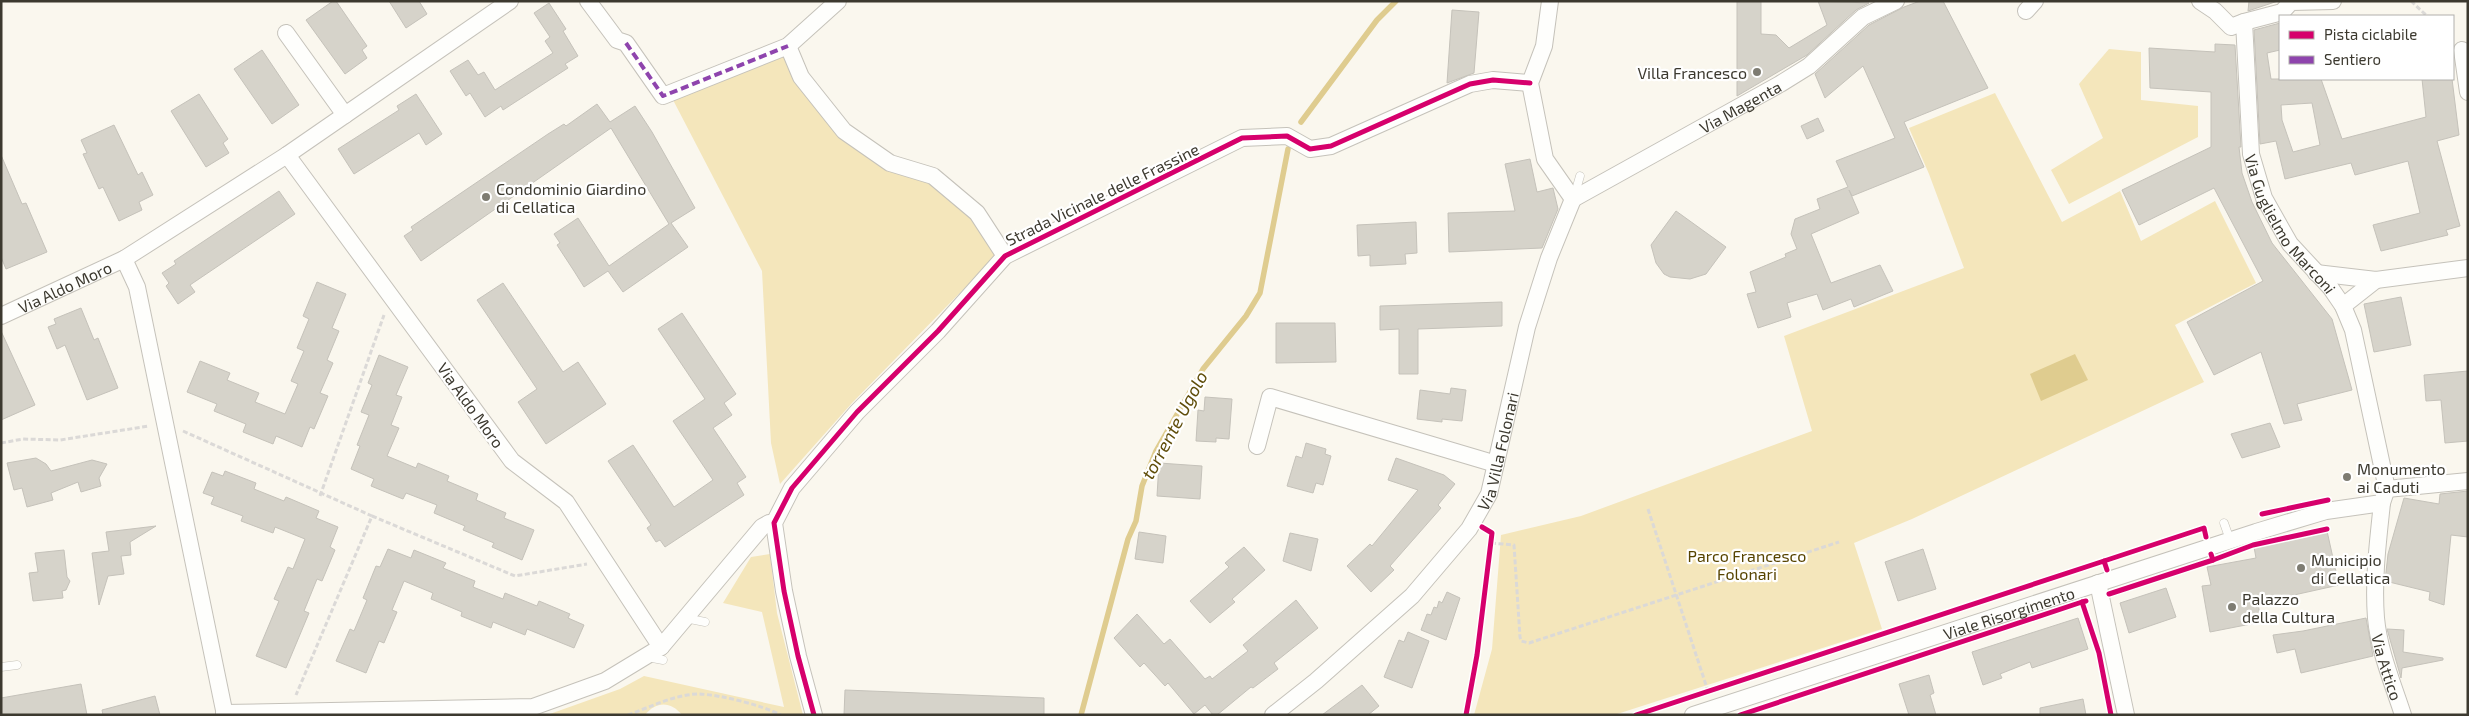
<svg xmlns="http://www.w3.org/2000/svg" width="2469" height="716" viewBox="0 0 2469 716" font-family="'Exo 2',sans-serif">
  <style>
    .green { fill: #f4e6bb }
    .water { fill: #dfcc8f }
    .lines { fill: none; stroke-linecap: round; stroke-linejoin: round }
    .stream { stroke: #dfcc8f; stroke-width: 5.5 }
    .building { fill: #d6d3ca; stroke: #c5c2ba; fill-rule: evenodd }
    .lane-casing { stroke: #c5c2ba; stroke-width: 9 }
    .street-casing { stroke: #c5c2ba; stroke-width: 18 }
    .path { stroke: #dbd9d7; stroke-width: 3; stroke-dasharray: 5 2.5; stroke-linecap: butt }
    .lane { stroke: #fefefc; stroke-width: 8 }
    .street { stroke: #fefefc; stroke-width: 16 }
    .quiet { stroke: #8e44ad; stroke-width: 4; stroke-dasharray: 8 4; stroke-linecap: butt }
    .cycleway-casing { stroke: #fff; stroke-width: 8 }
    .cycleway { stroke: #d6006c; stroke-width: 5 }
    .poi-dot { fill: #7e7c72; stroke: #fff; stroke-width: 2 }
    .labels { text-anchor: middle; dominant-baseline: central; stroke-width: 4.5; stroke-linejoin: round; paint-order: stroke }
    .poi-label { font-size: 16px; fill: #3c392f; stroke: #fff; text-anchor: start }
    .street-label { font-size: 16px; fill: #3c392f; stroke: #fff }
    .park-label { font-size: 16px; fill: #574400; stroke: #fff }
    .water-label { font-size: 18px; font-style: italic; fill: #604e0b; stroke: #fff }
  </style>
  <rect width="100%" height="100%" fill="#faf7ee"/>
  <g class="green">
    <polygon points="2109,49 2141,52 2141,100 2198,106 2198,137 2069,204 2051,170 2103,138 2079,84"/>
    <polygon points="782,53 839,137 931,182 971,218 996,256 852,403 780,484 771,443 762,271 672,98"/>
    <polygon points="1995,93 2062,222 2120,191 2141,241 2215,201 2256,283 2175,325 2204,382 1912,519 1854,543 1882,629 1614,715 1474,715 1492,649 1501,535 1581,516 1812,431 1784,336 1964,268 1929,174 1909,128"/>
    <path d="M 770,554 L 777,613 L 803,715 L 682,715 C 671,701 656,701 645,715 L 547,715 L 620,689 L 644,676 L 784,707 L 762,612 L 723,603 L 751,557 Z"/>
  </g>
  <polygon class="water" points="2075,354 2088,380 2041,401 2030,374"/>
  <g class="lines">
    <g class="stream">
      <polyline points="1301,122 1377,20 1396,1"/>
      <polyline points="1081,715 1128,539 1136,521 1142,486 1156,451 1203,369 1246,316 1260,293 1288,149"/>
    </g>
  </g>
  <g class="building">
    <polygon points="333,1 336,1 367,46 362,50 367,58 345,74 306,20"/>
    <polygon points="389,1 419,1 427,14 406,28"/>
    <polygon points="1737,1 1761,1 1761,34 1776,35 1789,48 1827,25 1818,1 1869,3 1856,10 1807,55 1737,96"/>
    <polygon points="1920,1 1943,1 1988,88 1904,122 1924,167 1852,196 1849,190 1859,213 1811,234 1831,283 1880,265 1893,291 1854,307 1851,299 1823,310 1817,294 1787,303 1791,317 1758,328 1747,294 1756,292 1750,272 1786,257 1785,254 1797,249 1791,234 1795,219 1820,209 1817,199 1848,187 1836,161 1895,138 1863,66 1825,98 1815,74 1869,25 1904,7"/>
    <polygon points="2249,1 2278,1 2248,11"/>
    <polygon points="549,3 566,29 563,31 578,56 565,64 568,68 503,110 501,106 485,117 470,93 466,96 450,71 468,60 478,75 484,72 495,90 553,53 545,41 550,37 534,13"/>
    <polygon points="1452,10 1479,12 1474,73 1447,83"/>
    <path d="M 2280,23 L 2280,50 L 2267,53 L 2271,79 L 2321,79 L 2342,139 L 2426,117 L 2422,79 L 2452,79 L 2459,135 L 2437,141 L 2460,226 L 2446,230 L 2448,235 L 2381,251 L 2373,225 L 2420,213 L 2408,161 L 2355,175 L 2351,163 L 2285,179 L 2276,141 L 2260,144 L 2254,30 ZM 2312,103 L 2320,145 L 2293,152 L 2282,120 L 2281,105 Z"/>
    <polygon points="2215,44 2235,45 2241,147 2239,147 2242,173 2252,202 2272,243 2332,319 2352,390 2297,404 2302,420 2284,424 2261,352 2214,375 2187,322 2263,281 2214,188 2139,225 2122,190 2211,147 2211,92 2150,88 2149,48 2215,52"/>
    <polygon points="262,50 299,105 272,124 234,69"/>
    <polygon points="199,94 228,139 223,143 229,153 206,167 171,111"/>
    <polygon points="416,94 442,134 426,145 419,133 354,174 338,149 399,110 397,106"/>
    <polygon points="597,104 610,122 635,106 652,132 695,208 671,223 688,247 623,292 608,271 584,287 574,271 557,245 560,243 554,234 578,218 609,266 669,224 611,128 421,261 404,236 413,230 411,227 548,134 564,124 566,126"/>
    <polygon points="1818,118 1824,131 1807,139 1801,126"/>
    <polygon points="114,125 138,175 142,172 153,195 139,202 142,210 119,221 103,187 99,189 83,154 87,153 81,140"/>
    <polygon points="1,155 22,204 26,203 47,252 6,269 1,257"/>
    <polygon points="1530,159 1537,192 1553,188 1558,209 1542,248 1449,252 1448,213 1515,211 1505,164"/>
    <polygon points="279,191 295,214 190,285 195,292 178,304 166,286 169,283 162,273 176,264 174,261"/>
    <polygon points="1676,211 1726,247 1706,274 1690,279 1670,277 1664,274 1656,263 1651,245"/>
    <polygon points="1416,222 1417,253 1405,254 1406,264 1370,266 1370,255 1358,256 1357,225"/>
    <polygon points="317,282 346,294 332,328 339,331 327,360 333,363 320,393 328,396 314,429 310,427 302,447 276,436 273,444 243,432 246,424 214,411 217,404 187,392 200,361 230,373 227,380 259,393 255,402 285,414 298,384 291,381 304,351 297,348 309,319 303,316"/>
    <polygon points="503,283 563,372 578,362 606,404 546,444 518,402 537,389 477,300"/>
    <polygon points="2401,297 2411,345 2374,352 2364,304"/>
    <polygon points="1502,302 1502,326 1418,329 1418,374 1399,374 1399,329 1380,330 1380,306"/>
    <polygon points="81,308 94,340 98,338 118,388 87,400 65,345 57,349 48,327 56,324 54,319"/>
    <polygon points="682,313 736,394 724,403 732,415 713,428 746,477 737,483 744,495 665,547 660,540 656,542 647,528 651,525 608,461 633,445 674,507 713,480 673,421 705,399 658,329"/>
    <polygon points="1276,323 1335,323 1336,362 1276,363"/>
    <polygon points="1,331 35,405 1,420"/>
    <polygon points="379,355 408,367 396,395 402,397 391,425 399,428 387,456 416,468 418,463 449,476 447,481 478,494 476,500 506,513 504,518 534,530 522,560 492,547 494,543 463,530 465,526 434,513 437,505 406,493 403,499 371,486 374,479 351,469 360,446 357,445 369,415 361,412 372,385 368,383"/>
    <polygon points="2468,371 2468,441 2445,443 2441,400 2426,401 2424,375"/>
    <polygon points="1451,388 1466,390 1462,421 1442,419 1442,422 1417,419 1420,390 1450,394"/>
    <polygon points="1205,397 1232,399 1229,439 1216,438 1216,442 1196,441 1198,410 1204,411"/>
    <polygon points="2270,423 2280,447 2242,458 2231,434"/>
    <polygon points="1306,443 1326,449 1325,454 1331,456 1323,485 1316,483 1313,493 1287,486 1296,456 1302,458"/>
    <polygon points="36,458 46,464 51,471 92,460 107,464 99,478 101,486 81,492 78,482 51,493 53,500 27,507 22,488 14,490 7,463"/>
    <polygon points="1396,458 1444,475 1455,484 1438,505 1441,508 1390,566 1394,570 1371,592 1347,566 1370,544 1372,546 1418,490 1388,480"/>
    <polygon points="1159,463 1202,466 1200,499 1157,496"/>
    <polygon points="225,471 256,483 254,489 284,501 286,497 319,511 316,518 338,527 330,547 335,550 322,581 317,579 304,611 309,613 286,668 256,656 279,601 274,599 288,567 293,569 305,539 275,527 273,533 241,521 243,516 211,504 214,497 203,493 212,472 223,476"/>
    <polygon points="2468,491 2468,537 2451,535 2444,605 2429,600 2430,592 2385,581 2388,554 2404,498 2439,504 2440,494"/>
    <polygon points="156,526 130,542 131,555 121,556 124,574 108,576 99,605 92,553 109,551 106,532"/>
    <polygon points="2327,531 2339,585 2258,603 2261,622 2210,632 2202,586 2211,585 2207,567 2256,558 2254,547"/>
    <polygon points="1139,532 1166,536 1163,563 1135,559"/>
    <polygon points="1290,533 1318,539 1311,571 1283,561"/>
    <polygon points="1244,547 1265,570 1232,599 1235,602 1210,623 1190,601 1229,567 1225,563"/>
    <polygon points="388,549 411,558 414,550 446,563 443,568 475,581 473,587 503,599 505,593 537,606 539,601 570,614 568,618 584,625 574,648 527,629 525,635 493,622 491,628 461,616 462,612 431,599 433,593 404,581 392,610 397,612 384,643 379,641 366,673 336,661 350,629 354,631 367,600 363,598 376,566 380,567"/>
    <polygon points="1923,549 1936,589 1898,601 1885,562"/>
    <polygon points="64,550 67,577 70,581 66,590 62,591 63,598 33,601 29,573 38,572 35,553"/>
    <polygon points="2166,588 2176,617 2129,633 2120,603"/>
    <polygon points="1447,592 1460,598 1446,640 1421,630 1427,614 1431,615 1434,607 1437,608 1439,601 1442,603"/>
    <polygon points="1296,600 1318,628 1274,663 1278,669 1253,688 1251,687 1217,715 1213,715 1205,705 1194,714 1168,683 1165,686 1144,663 1140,667 1114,638 1137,614 1164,644 1170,639 1205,679 1210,676 1212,679 1248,651 1243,645"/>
    <polygon points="2078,618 2088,649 2032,668 2030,662 2000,674 2002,678 1983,685 1972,652"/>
    <polygon points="2366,618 2373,656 2301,673 2295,649 2277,653 2273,635 2303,631"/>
    <polygon points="2387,629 2404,630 2403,652 2443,658 2443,660 2402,668 2401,678"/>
    <polygon points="1408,632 1429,641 1412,688 1384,677 1399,640 1404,642"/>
    <polygon points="1929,675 1934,693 1930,695 1936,715 1909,715 1899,684"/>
    <polygon points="81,684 87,715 1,715 1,698"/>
    <polygon points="1362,685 1379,706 1368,715 1322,715"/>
    <polygon points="845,690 1044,698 1044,715 844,715"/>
    <polygon points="155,696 160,715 103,715 102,710"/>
    <polygon points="2083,699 2086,715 2040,715 2040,708"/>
  </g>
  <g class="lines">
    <g class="lane-casing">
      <g id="lane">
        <polyline points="1574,197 1580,176"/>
        <polyline points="2224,523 2230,540"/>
        <polyline points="685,618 705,622"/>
        <polyline points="647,657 663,660"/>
        <polyline points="1,667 17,665"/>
      </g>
    </g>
    <g class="street-casing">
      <g id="street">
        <polyline points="588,1 617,40 626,43 663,96 788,46 838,1"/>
        <polyline points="1550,1 1544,46 1530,83 1545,159 1573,199"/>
        <path id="s1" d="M 2200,1 L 2215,11 L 2231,27 L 2244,22 L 2251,154 L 2264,198 L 2290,244 L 2330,287 L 2343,306 L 2353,330 L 2387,489 L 2468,481"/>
        <polyline points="2026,11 2035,1"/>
        <polyline points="2244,22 2282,12 2291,2 2333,1"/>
        <polyline points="286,33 345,115"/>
        <polyline points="788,46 801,77 844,131 890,163 933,176 977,213 1005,256"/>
        <polyline points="2462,50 2468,92"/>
        <path id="s2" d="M 1573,199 L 1780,84 L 1809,66 L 1863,17 L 1896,1"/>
        <polyline points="124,259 137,287 225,715"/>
        <polyline points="2316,273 2376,280 2468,268"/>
        <polyline points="2343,306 2376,280"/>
        <path id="s3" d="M 1,316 L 124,259 L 287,155 L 510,1"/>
        <polyline points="1257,446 1270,397 1496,464"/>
        <path id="s4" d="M 2385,494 L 2382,503 C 2378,541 2373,580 2376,618 C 2379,651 2393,684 2403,715"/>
        <polyline points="2098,583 2126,715"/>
        <polyline points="661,647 762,527 769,523 774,523"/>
        <polyline points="224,713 533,707 605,681 661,647 566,502 512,461 287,155"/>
        <polyline points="814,715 798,656 784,591 774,523 792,488 857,412 938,331 1005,256 1242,138 1287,136 1310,149 1331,146 1470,84 1493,80 1530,83"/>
        <path id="s5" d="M 1273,715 L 1316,681 L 1412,596 L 1469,529 L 1489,494 L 1527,327 L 1549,258 L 1573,199"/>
        <path id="s6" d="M 1693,715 L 2256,532 L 2326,511 L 2382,503"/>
      </g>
    </g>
    <g class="path">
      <polyline points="2411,1 2427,16"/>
      <polyline points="183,431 372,516 296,695"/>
      <polyline points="1,443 23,439 60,440 149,426"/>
      <polyline points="320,496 384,315"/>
      <polyline points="1648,509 1707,688"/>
      <polyline points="372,516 515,576 587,564"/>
      <polyline points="1491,543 1514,545 1520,637 1521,641 1529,643 1839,542"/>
      <path d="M 628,715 C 650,707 676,694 699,694 C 722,695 761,705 781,715"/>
    </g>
    <use href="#lane" class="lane"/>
    <use href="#street" class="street"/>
    <polyline class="quiet" points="626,43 663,96 788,46"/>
    <g class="cycleway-casing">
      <g id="cycleway">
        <polyline points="2262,514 2328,500"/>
        <polyline points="2213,560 2253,545 2327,529"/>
        <polyline points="2104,561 2204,528 2206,537"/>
        <polyline points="2109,594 2213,560 2211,554"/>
        <polyline points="2086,601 2082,602 2099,653 2111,715"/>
        <polyline points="814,715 798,656 784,591 774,523 792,488 857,412 938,331 1005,256 1242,138 1287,136 1310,149 1331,146 1470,84 1493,80 1530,83"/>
        <polyline points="1466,715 1477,655 1492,533 1482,527"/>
        <polyline points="1636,715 2104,561 2107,570"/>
        <polyline points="1740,715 2082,602"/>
      </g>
    </g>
    <use href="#cycleway" class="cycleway"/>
  </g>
  <g class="poi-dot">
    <circle cx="1757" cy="72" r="5"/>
    <circle cx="486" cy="197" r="5"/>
    <circle cx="2347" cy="477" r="5"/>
    <circle cx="2301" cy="568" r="5"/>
    <circle cx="2232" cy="607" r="5"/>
  </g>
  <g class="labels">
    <g class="poi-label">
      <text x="1747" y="72" text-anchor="end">Villa Francesco</text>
      <text x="496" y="188">Condominio Giardino<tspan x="496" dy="18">di Cellatica</tspan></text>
      <text x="2357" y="468">Monumento<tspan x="2357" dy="18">ai Caduti</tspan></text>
      <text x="2311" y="559">Municipio<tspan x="2311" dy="18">di Cellatica</tspan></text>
      <text x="2242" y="598">Palazzo<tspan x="2242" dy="18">della Cultura</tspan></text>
    </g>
    <g class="street-label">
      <text stroke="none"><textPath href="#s2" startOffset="191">Via Magenta</textPath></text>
      <text transform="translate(1102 194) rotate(-26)">Strada Vicinale delle Frassine</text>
      <text stroke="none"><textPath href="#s1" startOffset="268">Via Guglielmo Marconi</textPath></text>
      <text stroke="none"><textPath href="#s3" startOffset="70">Via Aldo Moro</textPath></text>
      <text transform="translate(471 405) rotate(54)">Via Aldo Moro</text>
      <text stroke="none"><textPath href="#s5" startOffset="355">Via Villa Folonari</textPath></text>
      <text stroke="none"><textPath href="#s6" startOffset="332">Viale Risorgimento</textPath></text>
      <text stroke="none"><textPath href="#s4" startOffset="175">Via Attico</textPath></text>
    </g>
    <g class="park-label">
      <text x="1747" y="555">Parco Francesco<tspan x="1747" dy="18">Folonari</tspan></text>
    </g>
    <g class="water-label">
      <text transform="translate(1174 425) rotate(-62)">torrente Ugolo</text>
    </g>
  </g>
  <rect width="2469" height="716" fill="none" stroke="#3c392f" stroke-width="5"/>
  <rect x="2279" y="15" width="175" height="65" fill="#ffffff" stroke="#b1b0ac"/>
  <rect x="2289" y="31" width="25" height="8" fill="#d6006c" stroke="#b1b0ac"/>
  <text x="2324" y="40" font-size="15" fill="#3c392f">Pista ciclabile</text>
  <rect x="2289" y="56" width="25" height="8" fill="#8e44ad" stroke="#b1b0ac"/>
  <text x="2324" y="65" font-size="15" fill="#3c392f">Sentiero</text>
</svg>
